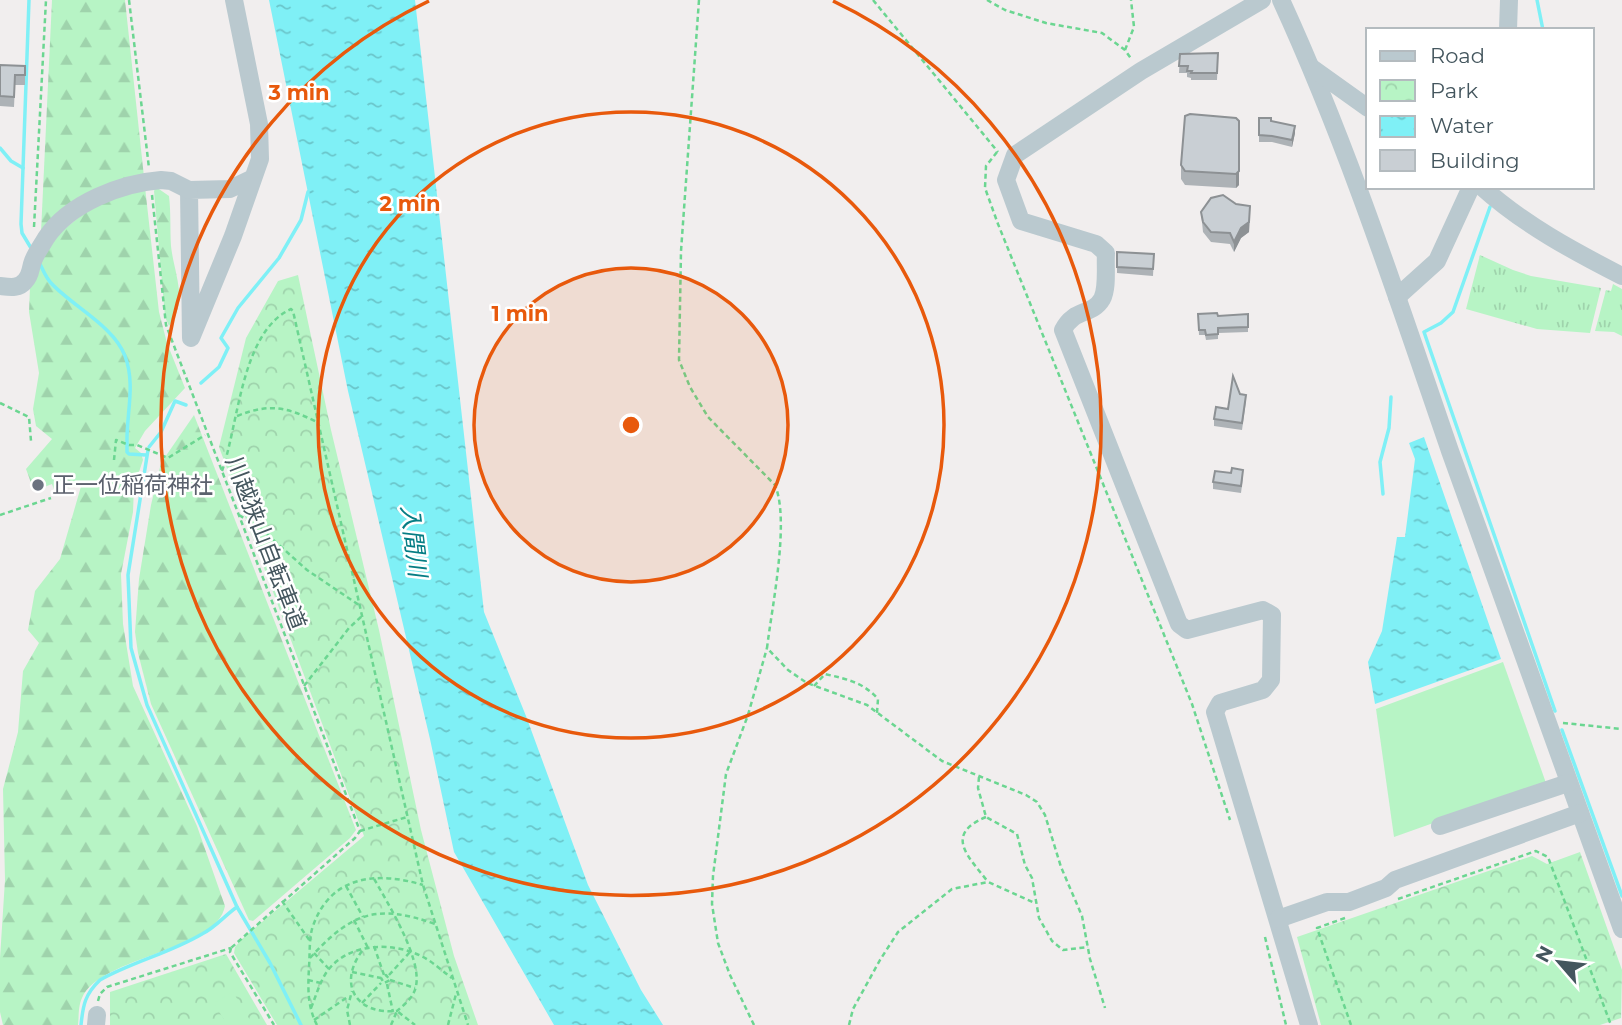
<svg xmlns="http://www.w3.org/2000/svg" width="1622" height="1025" viewBox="0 0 1622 1025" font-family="Montserrat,'Noto Sans JP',sans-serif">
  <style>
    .grass { fill: url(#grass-tufts) }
    .forest { fill: url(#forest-firs) }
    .park { fill: url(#park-crowns) }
    .pitch { fill: #b7f4c5 }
    .water { fill: url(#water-ripples) }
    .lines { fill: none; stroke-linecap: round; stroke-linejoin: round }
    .stream { stroke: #7ff0f6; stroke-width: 3.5 }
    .path { stroke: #6bd691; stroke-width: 2.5; stroke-dasharray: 5 3.5; stroke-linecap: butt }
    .minor { stroke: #bac9cf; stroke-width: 18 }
    .wall { fill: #adb2b6 }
    .shaded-wall { fill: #8d9194 }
    .building { fill: #c9cfd4; stroke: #8d9194; stroke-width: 2 }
    .ring { fill: none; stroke: #e8590c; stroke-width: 3.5 }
    .worship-dot { fill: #6b7280; stroke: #fff; stroke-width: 2.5 }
    .labels { text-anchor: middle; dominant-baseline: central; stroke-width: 5; stroke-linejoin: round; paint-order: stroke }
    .worship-label { font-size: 23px; fill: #5b616d; stroke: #fff; text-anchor: start }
    .street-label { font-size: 23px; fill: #44565e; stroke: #fff }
    .water-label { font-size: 24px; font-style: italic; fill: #057d84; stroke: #fff }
    .centre { fill: #e8590c; stroke: #fff; stroke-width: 3.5 }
    .ring-label { font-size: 21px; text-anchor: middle; font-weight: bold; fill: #e8590c; stroke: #fff; stroke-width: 5; stroke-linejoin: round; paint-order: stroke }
  </style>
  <defs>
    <pattern id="grass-tufts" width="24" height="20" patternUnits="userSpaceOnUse" patternTransform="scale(1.75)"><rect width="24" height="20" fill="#b7f4c5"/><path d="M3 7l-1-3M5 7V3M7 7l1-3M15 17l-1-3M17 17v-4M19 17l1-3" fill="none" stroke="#9fd3ac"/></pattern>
    <pattern id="forest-firs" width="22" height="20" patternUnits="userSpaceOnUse" patternTransform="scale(1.75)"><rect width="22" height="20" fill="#b7f4c5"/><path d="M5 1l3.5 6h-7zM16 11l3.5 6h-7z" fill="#9fd3ac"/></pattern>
    <pattern id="park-crowns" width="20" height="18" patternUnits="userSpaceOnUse" patternTransform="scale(1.75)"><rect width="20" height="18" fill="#b7f4c5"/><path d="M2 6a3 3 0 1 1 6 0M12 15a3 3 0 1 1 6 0" fill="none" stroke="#9fd3ac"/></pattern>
    <pattern id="water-ripples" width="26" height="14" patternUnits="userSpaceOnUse" patternTransform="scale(1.75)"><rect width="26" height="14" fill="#7ff0f6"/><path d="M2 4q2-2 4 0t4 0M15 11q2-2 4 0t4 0" fill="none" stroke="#6ac5ca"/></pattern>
  </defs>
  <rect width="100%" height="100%" fill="#f1eeee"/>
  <g class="grass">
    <polygon points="1480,255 1513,270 1531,276 1601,288 1590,333 1537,329 1466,309"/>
    <polygon points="1613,284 1622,289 1622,336 1614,332 1595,331 1606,290 1611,291"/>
  </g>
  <g class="forest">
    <polygon points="52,0 125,0 144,177 41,232"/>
    <path d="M 145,187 L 159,312 L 167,343 L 185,388 L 145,431 L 135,448 L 141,453 L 143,460 L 134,487 L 133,512 L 121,574 L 123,624 L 133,686 L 197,826 L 225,906 C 217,951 100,956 82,998 C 78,1006 79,1017 78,1025 L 3,1025 L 0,1012 L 0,958 L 5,880 L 3,789 L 18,732 L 23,671 L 39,643 L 28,630 L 35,591 L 60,559 L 82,483 L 55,492 L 52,484 L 34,491 L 26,469 L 52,439 L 36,426 L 33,409 L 39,373 L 29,312 L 30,287 L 39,259 L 57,235 L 99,201 Z"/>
    <path d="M 156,187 L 169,196 C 171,213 170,229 171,246 C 174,274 189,301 169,326 L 165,317 L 154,191 Z"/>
    <polygon points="194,415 356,830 350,838 253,921 249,920 151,704 138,653 135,632 139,579 151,505 161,463"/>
  </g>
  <g class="park">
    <polygon points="298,275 331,430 379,630 421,830 454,956 478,1025 277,1025 234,953 235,947 242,939 364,836 219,447 246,338 278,281"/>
    <polygon points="1580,852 1622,970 1621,1018 1600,1025 1321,1025 1297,937 1532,856 1547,864"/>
    <polygon points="226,954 267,1025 110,1025 110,992"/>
  </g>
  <g class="pitch">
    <polygon points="1503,662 1546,783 1394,837 1376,709"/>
    <polygon points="233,992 253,1025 227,1025 214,1003"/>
  </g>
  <g class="water">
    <polygon points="269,0 415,0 484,612 526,716 588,885 641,990 663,1025 554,1025 454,852 430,739 348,391"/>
    <polygon points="1424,437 1501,659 1375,704 1368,662 1382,631 1397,537 1405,537 1415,459 1409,443"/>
  </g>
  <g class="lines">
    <g class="stream">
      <polyline points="29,0 21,224 22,233 31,248"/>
      <polyline points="1537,0 1543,30"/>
      <polyline points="0,148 11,161 23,168"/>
      <polyline points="1490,207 1453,312 1441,323 1424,332 1555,711"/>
      <path d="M 40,264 C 43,270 46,278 51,283 C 72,306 114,326 125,356 C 136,385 126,415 127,444"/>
      <polyline points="201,383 219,367 228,348 221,338 238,308 279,258 301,220 308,192"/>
      <polyline points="127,445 127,452 129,454 146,455"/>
      <polyline points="149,447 161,432 175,401 186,405"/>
      <polyline points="148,450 128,575 131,648 147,705 237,907 270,963 301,1025"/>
      <polyline points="1383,494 1380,462 1389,428 1391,397"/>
      <polyline points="1562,730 1622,896"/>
      <path d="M 81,1025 C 83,1005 85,994 100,980 C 132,962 170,953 202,934 C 216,927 224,916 237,907"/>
    </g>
    <g class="path">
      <polyline points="129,0 149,168"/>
      <path d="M 699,0 L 681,251 L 679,360 L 690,387 L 708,417 L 775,485 C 790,521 772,606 767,648 L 788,670 L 807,683 L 867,705 L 942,761 L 1026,795 L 1037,802 L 1045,815 L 1061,867 L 1082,916 L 1090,959 L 1105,1008"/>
      <polyline points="873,0 998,152"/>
      <polyline points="987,0 1005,10 1046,23 1102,33 1125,50 1132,60"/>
      <polyline points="1125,50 1134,27 1131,0"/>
      <polyline points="997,152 986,166 985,188 998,224 1192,704 1230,820"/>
      <polyline points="152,195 166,325 360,831 355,838 231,948"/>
      <polyline points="34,227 46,0"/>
      <polyline points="0,403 29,417 31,441"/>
      <path d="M 237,416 C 270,403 286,407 317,422"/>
      <polyline points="114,460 116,440 129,445 137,445 168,458 205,435"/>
      <path d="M 222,471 C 239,423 241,332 291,309 L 293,311 L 423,885 L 468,1025"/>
      <polyline points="0,515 51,498"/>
      <polyline points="239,515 260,528 307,570 359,605"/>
      <polyline points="304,686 349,628 362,616"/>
      <path d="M 814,686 L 825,674 C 846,679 863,682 878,699 L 877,713"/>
      <polyline points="1563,723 1622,729"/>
      <polyline points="979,777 978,788 986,817 1017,834 1025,865 1032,878 1039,918 1052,941 1063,950 1088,947"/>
      <path d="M 986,817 C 943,835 969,857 988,882"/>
      <polyline points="360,831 407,817"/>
      <polyline points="346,886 363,917"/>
      <polyline points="1398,899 1536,851 1548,857 1611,1025"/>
      <polyline points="282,901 310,941"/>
      <polyline points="1345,918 1317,928 1351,1025"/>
      <polyline points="354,920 368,948"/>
      <polyline points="1265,937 1286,1025"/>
      <polyline points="374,946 384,975"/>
      <polyline points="231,948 230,952 274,1025"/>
      <path d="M 362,951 C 337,985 357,1015 397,1011 C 405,1004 414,997 416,986 C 422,958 387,902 373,877"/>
      <polyline points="314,953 329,969"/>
      <path d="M 310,958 C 351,913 376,903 435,924"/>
      <polyline points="352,972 381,978 386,975 390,980 384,983 381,978"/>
      <polyline points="389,975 410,952"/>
      <polyline points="308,980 321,983"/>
      <polyline points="390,980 415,988"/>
      <polyline points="387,984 393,1012"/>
      <polyline points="98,1001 100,994 107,987 231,948"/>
      <polyline points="362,1003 381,983"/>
      <path d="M 311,1008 C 316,996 319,984 326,973 C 346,943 391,941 421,956 C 432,961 442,971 452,978"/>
      <polyline points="314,1020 349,996"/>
      <path d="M 317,1025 C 307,1006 308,987 309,967 C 310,954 309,941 312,929 C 329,875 377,871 423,885"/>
      <polyline points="350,1025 347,1010 352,991"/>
      <polyline points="391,1025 397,1011 415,1025"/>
      <polyline points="448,1025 456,994"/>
      <polyline points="754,1025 730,975 718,943 712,904 713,876 726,774 748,715 767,648"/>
      <polyline points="849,1025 853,1009 880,960 898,932 952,889 988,882 1035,903"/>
    </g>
    <g class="minor">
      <polyline points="234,0 259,124 260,159 233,236 191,338 189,190 230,189 253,178"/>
      <path d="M 1262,0 L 1141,71 L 1015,155 L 1006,180 L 1021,221 L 1096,244 L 1106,253 C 1105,266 1108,288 1102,299 C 1092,316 1074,308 1063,330 L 1179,624 L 1187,630 L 1263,610 L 1272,615 L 1271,680 L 1263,690 L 1220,703 L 1215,712 L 1309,1025"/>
      <path d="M 1281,0 C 1348,146 1398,300 1450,451 C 1506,611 1564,770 1622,929"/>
      <polyline points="1508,30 1509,0"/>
      <polyline points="1312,68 1368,108"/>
      <path d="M 1482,187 C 1523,224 1573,251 1622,276"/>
      <path d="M 0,286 C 9,287 19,289 25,281 C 31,275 30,269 33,261 C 36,253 42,245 46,238 C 69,203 122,183 161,180 L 171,181 L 189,190"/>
      <polyline points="1397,297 1437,261 1471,187"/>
      <polyline points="1440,826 1568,783"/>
      <polyline points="1278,919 1327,902 1349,902 1386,888 1395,880 1580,813"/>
      <polyline points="96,1025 97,1015"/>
    </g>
  </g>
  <g class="wall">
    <polygon points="1218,53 1217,80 1191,80 1191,78 1187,77 1187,73 1179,73 1180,54"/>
    <polygon points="0,65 25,66 25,85 15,85 14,107 0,106"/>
    <polygon points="1259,118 1271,121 1295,133 1292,147 1272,142 1259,142"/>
    <polygon points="1239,121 1239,185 1236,188 1185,185 1181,179 1181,165"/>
    <polygon points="1201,212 1250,216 1249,232 1241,238 1234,252 1230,244 1211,242 1203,232"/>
    <polygon points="1117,252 1154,254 1153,276 1117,273"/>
    <polygon points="1198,314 1218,316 1248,314 1248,332 1218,333 1218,339 1206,340 1205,335 1199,335"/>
    <polygon points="1240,394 1246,401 1242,430 1214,426 1214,419 1228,409"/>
    <polygon points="1243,477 1241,493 1213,489 1213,482"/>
  </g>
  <g class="shaded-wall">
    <polygon points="1239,121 1239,185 1236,188 1236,174"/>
    <polygon points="1295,126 1295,133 1292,147 1292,140"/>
    <polygon points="1250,206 1249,232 1241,238 1234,252 1234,242"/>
  </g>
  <g class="building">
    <polygon points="1218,53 1217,73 1191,73 1192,71 1187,71 1188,66 1179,66 1180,54"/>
    <polygon points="0,65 25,66 25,75 15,75 14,97 0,96"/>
    <polygon points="1190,114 1236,118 1239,121 1239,171 1236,174 1185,171 1181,165 1185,116"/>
    <polygon points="1259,118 1271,118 1271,121 1295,126 1292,140 1272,136 1259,135"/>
    <polygon points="1223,195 1236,204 1250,206 1249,222 1241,228 1234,242 1230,233 1211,232 1203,222 1201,212 1211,198"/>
    <polygon points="1117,252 1154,254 1153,269 1117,267"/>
    <polygon points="1217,313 1218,316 1248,314 1248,327 1218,328 1218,334 1206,335 1205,330 1199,330 1198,314"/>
    <polygon points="1233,376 1240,394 1246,395 1242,423 1214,419 1216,407 1228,409"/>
    <polygon points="1232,468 1243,470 1241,486 1213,482 1215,471 1231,473"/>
  </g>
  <circle cx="631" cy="425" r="157" fill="#e8590c" fill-opacity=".12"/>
  <g class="ring">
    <circle cx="631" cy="425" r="157"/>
    <circle cx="631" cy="425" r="313"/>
    <path d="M833 1A470 470 0 1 1 429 1"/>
  </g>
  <circle class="worship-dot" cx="38" cy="485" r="7"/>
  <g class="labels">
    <g class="worship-label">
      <text x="52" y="485">正一位稲荷神社</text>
    </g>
    <g class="street-label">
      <text transform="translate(266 543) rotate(69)">川越狭山自転車道</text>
    </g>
    <g class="water-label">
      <text transform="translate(414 541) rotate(83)">入間川</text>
    </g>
  </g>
  <circle cx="631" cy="425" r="10" class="centre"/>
  <g class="ring-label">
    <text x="299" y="100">3 min</text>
    <text x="410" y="211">2 min</text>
    <text x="520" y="321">1 min</text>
  </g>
  <rect x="1366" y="28" width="228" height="161" fill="#ffffff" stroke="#b4bbbf" stroke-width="2"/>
  <rect x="1380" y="51" width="35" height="10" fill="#bac9cf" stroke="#b4bbbf" stroke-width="2"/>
  <text x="1430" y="63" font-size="21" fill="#44565e">Road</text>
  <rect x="1380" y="80" width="35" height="21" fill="url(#park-crowns)" stroke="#b4bbbf" stroke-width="2"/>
  <text x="1430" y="98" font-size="21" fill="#44565e">Park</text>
  <rect x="1380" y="116" width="35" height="21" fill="url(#water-ripples)" stroke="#b4bbbf" stroke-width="2"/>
  <text x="1430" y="133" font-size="21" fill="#44565e">Water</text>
  <rect x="1380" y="150" width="35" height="21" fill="#c9cfd4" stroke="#b4bbbf" stroke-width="2"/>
  <text x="1430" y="168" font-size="21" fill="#44565e">Building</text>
  <g transform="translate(1559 962) rotate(298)" stroke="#ffffff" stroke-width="5" paint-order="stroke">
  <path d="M0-5L12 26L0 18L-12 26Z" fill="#44565e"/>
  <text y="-10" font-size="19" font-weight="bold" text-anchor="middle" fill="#44565e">N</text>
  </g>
</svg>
